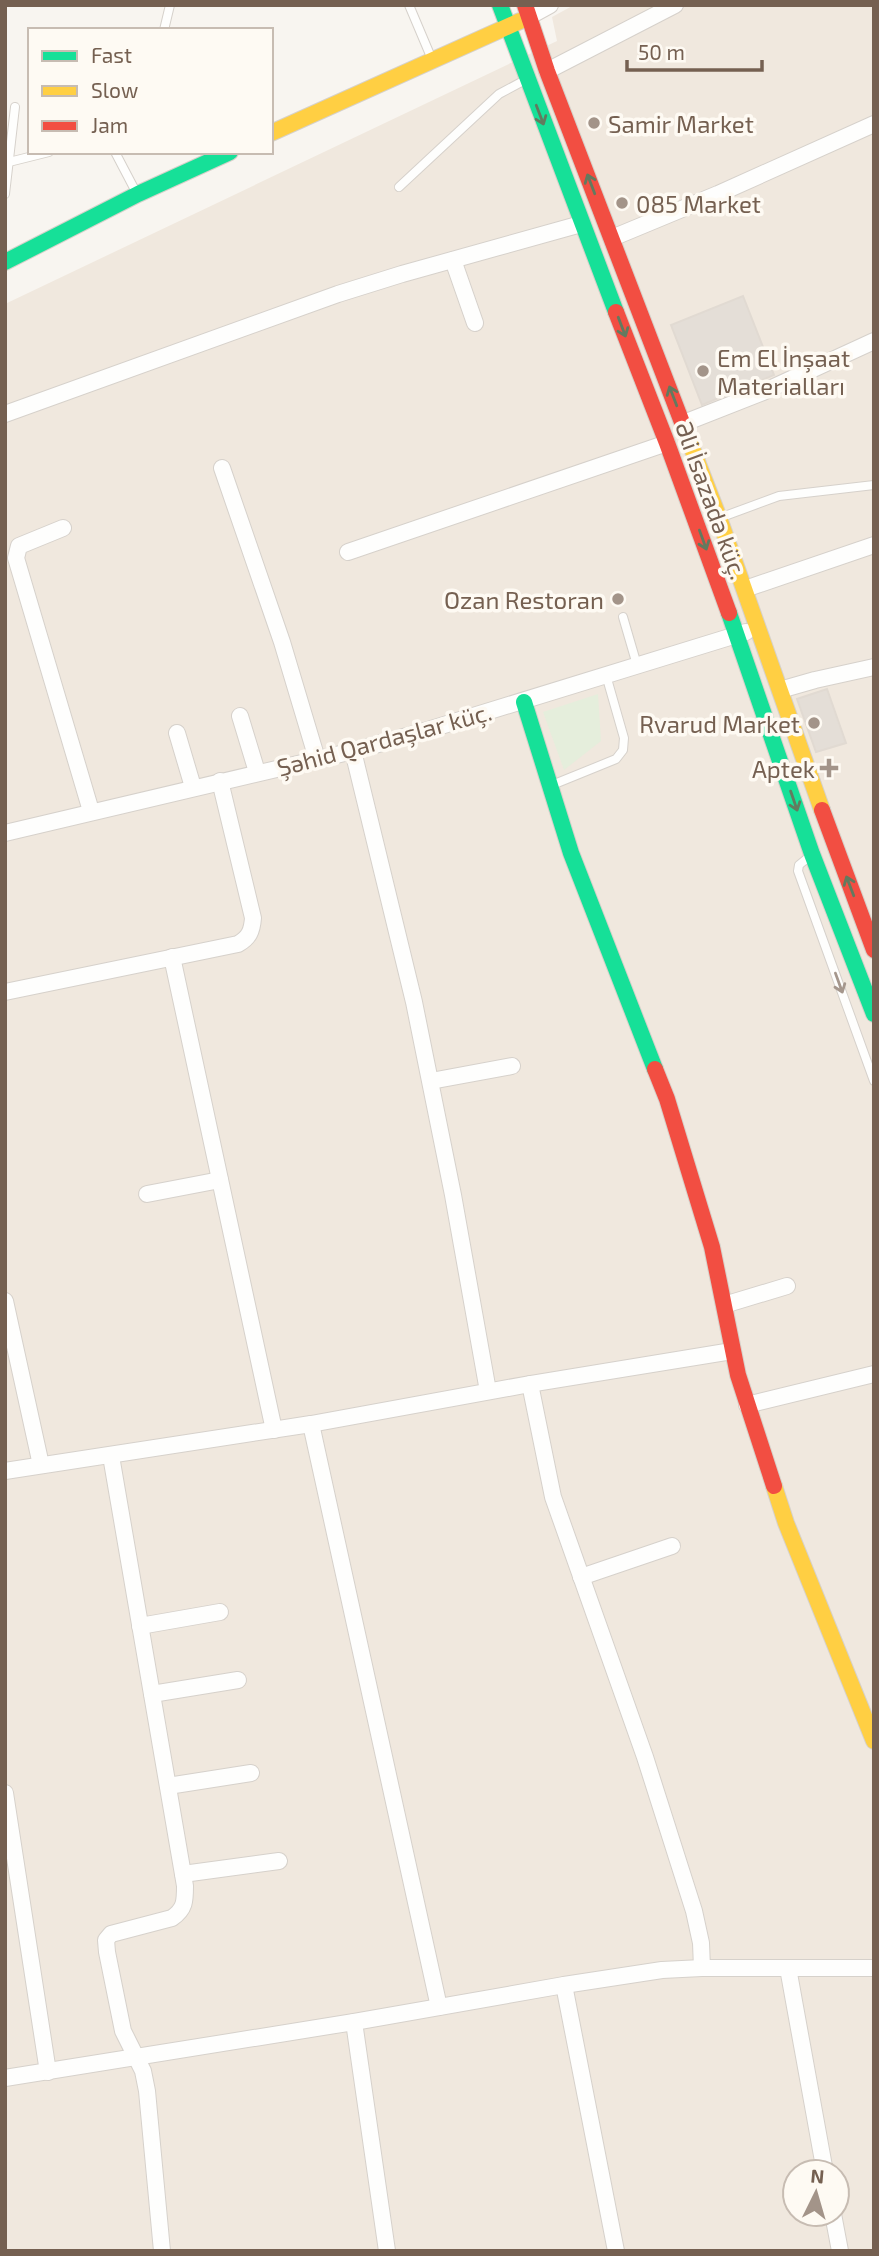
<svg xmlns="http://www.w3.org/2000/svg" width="879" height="2256" viewBox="0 0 879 2256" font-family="'Exo 2',sans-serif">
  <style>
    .residential { fill: #f0e8de; fill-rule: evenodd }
    .green { fill: #e5eedc }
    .building { fill: #e4ded7; stroke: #e1dad2; stroke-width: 2 }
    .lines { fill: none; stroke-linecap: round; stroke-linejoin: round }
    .lane-casing { stroke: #d6d1cb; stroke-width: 10 }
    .street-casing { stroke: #d6d1cb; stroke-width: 18 }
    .fast-casing { stroke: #d6d1ca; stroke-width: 18 }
    .slow-casing { stroke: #d6d1ca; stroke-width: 18 }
    .jam-casing { stroke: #d6d1ca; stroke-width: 18 }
    .lane { stroke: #fefefd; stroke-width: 8 }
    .street { stroke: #fefefd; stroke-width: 16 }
    .fast { stroke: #16e098; stroke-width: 16 }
    .slow { stroke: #ffcf43; stroke-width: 16 }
    .jam { stroke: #f24e42; stroke-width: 16 }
    .oneway { stroke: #627a5f }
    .oneway2 { stroke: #a5978d }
    .poi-dot { fill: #a39489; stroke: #fefaf3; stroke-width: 2.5 }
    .labels { text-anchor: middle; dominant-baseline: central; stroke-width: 7; stroke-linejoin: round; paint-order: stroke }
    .poi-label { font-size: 24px; fill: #756051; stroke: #fefaf3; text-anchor: start }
    .street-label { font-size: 24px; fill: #756051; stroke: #fefaf3 }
  </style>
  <rect width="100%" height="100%" fill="#f8f5f0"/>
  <path class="residential" d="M 574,5 L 874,5 L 874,2251 L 5,2251 L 5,304 L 557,41 L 552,17 ZM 795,2172 L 837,2172 L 837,2214 L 795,2214 Z"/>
  <polygon class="green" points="598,694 601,741 564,770 543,712"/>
  <g class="building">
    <polygon points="743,296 774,375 702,405 671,325"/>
    <polygon points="827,689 846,743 816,752 797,699"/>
  </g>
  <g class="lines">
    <g class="lane-casing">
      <g id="lane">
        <polyline points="409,5 431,57"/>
        <polyline points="164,30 170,5"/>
        <polyline points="115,152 136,192"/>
        <polyline points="5,163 49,152"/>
        <polyline points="399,187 499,94 527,79"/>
        <polyline points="5,194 15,107"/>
        <polyline points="722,517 779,496 874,485"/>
        <polyline points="623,617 637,665"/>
        <polyline points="552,785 616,759 623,750 624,738 606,675"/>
        <polyline points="810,856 799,865 798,871 874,1081"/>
      </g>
    </g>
    <g class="street-casing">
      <g id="street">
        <polyline points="530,16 550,5"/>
        <polyline points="547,71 675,5"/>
        <polyline points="612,238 718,194 874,124"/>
        <polyline points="453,260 475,323"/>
        <polyline points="5,414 338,294 402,274 581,224"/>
        <polyline points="684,423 763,392 874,341"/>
        <polyline points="222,468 282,642 317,759"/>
        <polyline points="63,528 19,546 16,558 91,811"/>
        <polyline points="348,552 667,443"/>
        <polyline points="745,589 874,545"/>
        <polyline points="780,690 815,680 874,667"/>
        <polyline points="240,716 257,772"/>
        <polyline points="177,733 193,787"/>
        <polyline points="353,751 414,1002 453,1195 488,1391"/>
        <polyline points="5,833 353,751 418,733 746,632"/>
        <polyline points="172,957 274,1430"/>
        <path d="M 5,992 L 238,944 C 249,938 252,931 253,918 L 220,781"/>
        <polyline points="431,1081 512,1066"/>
        <polyline points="147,1194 220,1180"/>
        <polyline points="5,1301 41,1465"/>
        <polyline points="724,1305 787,1286"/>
        <polyline points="530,1384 553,1497 645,1757 694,1911 701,1943 702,1968"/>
        <polyline points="747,1405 874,1374"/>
        <polyline points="311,1424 439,2007"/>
        <path d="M 111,1456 L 185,1886 C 185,1901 185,1909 172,1918 L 111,1934 L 106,1940 L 107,1952 L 123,2031 L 143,2071 L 147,2091 L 162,2251"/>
        <polyline points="5,1471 311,1424 530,1384 732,1351"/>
        <polyline points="581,1577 672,1546"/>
        <polyline points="140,1626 220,1612"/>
        <polyline points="152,1694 238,1680"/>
        <polyline points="168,1786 251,1773"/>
        <polyline points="5,1793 48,2072"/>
        <polyline points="183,1874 279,1861"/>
        <polyline points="788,1968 825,2172"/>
        <polyline points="564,1985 616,2251"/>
        <polyline points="354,2022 387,2251"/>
        <polyline points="5,2078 354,2022 564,1985 662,1970 702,1968 874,1968"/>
        <polyline points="833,2214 840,2251"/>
      </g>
    </g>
    <g class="fast-casing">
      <g id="fast">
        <polyline points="500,5 616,312"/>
        <polyline points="5,262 138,194 230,152"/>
        <polyline points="729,613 812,854 874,1014"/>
        <polyline points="524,702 571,853 655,1069"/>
      </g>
    </g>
    <g class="slow-casing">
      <g id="slow">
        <polyline points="271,133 520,21"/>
        <polyline points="688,438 719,518 822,810"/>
        <polyline points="774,1486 786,1523 874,1741"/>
      </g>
    </g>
    <g class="jam-casing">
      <g id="jam">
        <polyline points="525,5 547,71 688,438"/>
        <polyline points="616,312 667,443 729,613"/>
        <polyline points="822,810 874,950"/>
        <polyline points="655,1069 667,1099 712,1247 738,1375 774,1486"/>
      </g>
    </g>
    <use href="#lane" class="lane"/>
    <use href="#street" class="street"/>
    <use href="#fast" class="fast"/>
    <use href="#slow" class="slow"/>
    <use href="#jam" class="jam"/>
  </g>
  <defs><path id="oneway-shaft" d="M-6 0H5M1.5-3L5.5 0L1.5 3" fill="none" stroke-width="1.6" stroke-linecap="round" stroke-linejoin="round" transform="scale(1.75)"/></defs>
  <g class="oneway">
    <use href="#oneway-shaft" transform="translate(540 115) rotate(69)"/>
    <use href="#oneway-shaft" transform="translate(591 184) rotate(-111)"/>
    <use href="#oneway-shaft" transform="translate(622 327) rotate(69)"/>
    <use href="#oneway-shaft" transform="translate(673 396) rotate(-111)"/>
    <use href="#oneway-shaft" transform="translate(703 540) rotate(70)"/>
    <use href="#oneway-shaft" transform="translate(794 801) rotate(71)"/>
    <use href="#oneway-shaft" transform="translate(850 886) rotate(-111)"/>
  </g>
  <use class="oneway2" href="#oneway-shaft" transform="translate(839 983) rotate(70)"/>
  <g class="poi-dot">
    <circle cx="594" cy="123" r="7"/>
    <circle cx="622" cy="203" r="7"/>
    <circle cx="703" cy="371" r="7"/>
    <circle cx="618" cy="599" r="7"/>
    <circle cx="814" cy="723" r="7"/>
    <path d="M825.5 757.5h7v7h7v7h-7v7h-7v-7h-7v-7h7z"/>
  </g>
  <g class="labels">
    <g class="poi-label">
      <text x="608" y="123">Samir Market</text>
      <text x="636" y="203">085 Market</text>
      <text x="717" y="357">Em El İnşaat<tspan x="717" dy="28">Materialları</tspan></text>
      <text x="604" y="599" text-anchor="end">Ozan Restoran</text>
      <text x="800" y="723" text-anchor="end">Rvarud Market</text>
      <text x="815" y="768" text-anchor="end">Aptek</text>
    </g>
    <g class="street-label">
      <text transform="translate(712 500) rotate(70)">Əli İsazadə küç.</text>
      <text transform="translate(384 739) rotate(-15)">Şəhid Qardaşlar küç.</text>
    </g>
  </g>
  <rect width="879" height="2256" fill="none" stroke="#756051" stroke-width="14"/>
  <rect x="28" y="28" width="245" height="126" fill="#fefaf3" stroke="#c7bcb2" stroke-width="2"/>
  <rect x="42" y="51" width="35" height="10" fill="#16e098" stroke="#c7bcb2" stroke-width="2"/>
  <text x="91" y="63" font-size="21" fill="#756051">Fast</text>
  <rect x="42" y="86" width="35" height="10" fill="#ffcf43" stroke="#c7bcb2" stroke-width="2"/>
  <text x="91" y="98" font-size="21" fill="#756051">Slow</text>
  <rect x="42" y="121" width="35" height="10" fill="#f24e42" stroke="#c7bcb2" stroke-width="2"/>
  <text x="91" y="133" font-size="21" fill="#756051">Jam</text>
  <g transform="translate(816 2193) rotate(5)"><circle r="33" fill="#fefaf3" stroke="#c7bcb2" stroke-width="2"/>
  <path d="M0-5L12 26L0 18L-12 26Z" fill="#a39489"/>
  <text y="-10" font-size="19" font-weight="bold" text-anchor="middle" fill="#756051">N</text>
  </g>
  <path d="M627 60v10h135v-10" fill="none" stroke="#756051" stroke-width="3.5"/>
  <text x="638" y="60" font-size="21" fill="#756051" stroke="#fefaf3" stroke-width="5" paint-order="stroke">50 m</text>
</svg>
